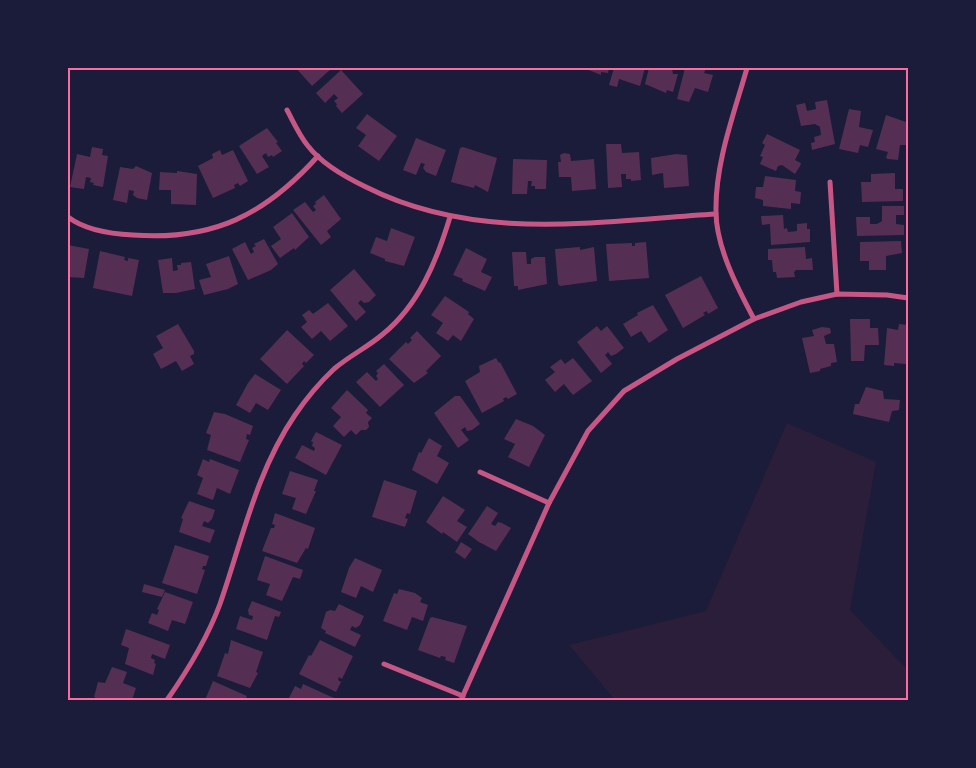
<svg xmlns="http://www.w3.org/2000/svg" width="976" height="768" viewBox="0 0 976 768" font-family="Georgia,serif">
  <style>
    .green { fill: #2a1e3b }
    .building { fill: #542f53 }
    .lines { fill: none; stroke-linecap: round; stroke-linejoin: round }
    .minor { stroke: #c65784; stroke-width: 5 }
    .neatline { fill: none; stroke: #ff6b9d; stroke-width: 2 }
  </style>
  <rect width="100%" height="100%" fill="#1b1b3a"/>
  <polygon class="green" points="787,423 876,462 850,610 908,670 908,700 615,700 569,645 706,611"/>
  <g class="building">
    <polygon points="296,68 332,68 312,86"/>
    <polygon points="584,68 609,68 608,73 601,72 601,75"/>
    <polygon points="614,68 645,68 640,86 619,79 617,87 609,85"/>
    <polygon points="649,68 672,68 673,74 678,74 673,92 667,90 666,93 645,84"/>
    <polygon points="685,68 706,68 704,73 713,75 708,92 695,88 689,102 677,99"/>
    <polygon points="341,70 363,94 342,113 336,106 337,104 334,101 338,98 334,94 325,103 316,93"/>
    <polygon points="827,100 835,144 812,150 811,143 815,142 814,137 821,135 820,127 815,124 801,126 796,105 805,103 807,111 816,109 815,102"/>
    <polygon points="849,109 861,111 859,127 873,130 868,147 860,145 858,153 839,149"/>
    <polygon points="367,114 397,136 379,161 358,146 366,135 356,128"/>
    <polygon points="886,115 906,122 906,126 908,126 908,145 900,145 898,160 888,159 886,158 888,152 876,149"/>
    <polygon points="267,128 278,142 276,143 282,151 273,157 272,155 268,157 266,153 262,156 269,167 257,174 239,146"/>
    <polygon points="767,134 800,150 795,160 801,163 800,166 795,174 782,165 778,166 776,171 760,164 763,157 760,156 765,145 762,143"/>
    <polygon points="416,138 446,150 436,176 426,172 423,168 425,164 421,163 416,175 403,170"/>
    <polygon points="606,144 621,144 622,153 639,152 641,180 631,181 631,179 626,179 626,174 621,174 622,187 608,188"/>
    <polygon points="92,147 103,149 102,155 108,156 103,187 93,185 94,183 90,182 91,178 86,177 84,189 70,187 77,154 90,157"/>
    <polygon points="463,147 497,158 488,192 475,185 474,188 451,182 460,148"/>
    <polygon points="220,150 222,155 233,150 248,181 240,186 238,183 234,185 235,188 213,198 198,166 213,158 212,154"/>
    <polygon points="564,153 570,154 571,161 594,159 596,189 572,191 571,177 559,177 558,162 561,162 560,155"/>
    <polygon points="676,154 687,155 689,186 664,188 663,173 652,175 651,158"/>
    <polygon points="513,159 547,160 546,189 535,189 535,186 531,186 532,181 528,181 527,194 512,194"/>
    <polygon points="136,166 152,173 147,200 137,198 133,195 134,191 129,190 127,203 113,200 120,167 133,169"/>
    <polygon points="177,171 197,174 196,205 171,204 171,190 159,190 160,172 177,173"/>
    <polygon points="895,173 895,189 903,189 903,201 862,202 861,182 871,182 871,174"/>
    <polygon points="765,176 796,180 795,191 801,192 800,204 791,203 791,209 763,206 763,200 755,198 756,187 763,187"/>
    <polygon points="324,195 341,219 327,231 331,237 321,245 293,210 305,202 313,212 316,210 313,206 316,204 315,202"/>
    <polygon points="882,206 904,206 904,215 896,215 896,224 904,225 904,235 857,236 856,217 870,217 870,224 877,224 882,221"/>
    <polygon points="292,213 309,237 295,250 294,248 280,258 271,246 281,239 273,227"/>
    <polygon points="783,215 784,229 787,228 788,232 797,231 797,224 807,223 807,229 810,229 810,242 771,245 770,224 762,225 761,216"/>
    <polygon points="391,228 415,237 404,266 385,261 385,259 370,253 376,237 387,241"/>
    <polygon points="264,239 278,264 271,270 248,280 232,249 245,242 251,254 254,252 252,248 256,246 254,244"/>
    <polygon points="901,241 902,253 886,256 886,270 869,270 869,261 860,261 860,242"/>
    <polygon points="646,242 649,278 609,281 606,244 632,243 632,246 635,246 635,243"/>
    <polygon points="68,245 89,249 84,278 68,277"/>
    <polygon points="580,247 580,250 594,247 597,281 560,286 558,284 555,249"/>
    <polygon points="805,247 806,259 812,258 813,270 796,270 794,272 795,277 777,278 776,272 773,272 772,260 768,260 768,249"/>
    <polygon points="466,248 487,259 481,272 492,277 485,291 462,281 463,279 453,275"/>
    <polygon points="100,251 125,257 124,260 128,261 128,258 139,260 132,296 93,288"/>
    <polygon points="512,252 526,252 527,264 531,264 531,259 535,257 545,257 547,284 518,290 518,286 514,286"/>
    <polygon points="229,256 238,284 228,289 204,295 199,280 211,277 206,264"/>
    <polygon points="172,258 173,271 178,270 177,265 181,265 181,263 191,262 195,289 176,293 163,293 158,260"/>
    <polygon points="354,269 376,295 369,302 364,303 361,300 358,303 366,312 356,321 330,290"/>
    <polygon points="701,276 718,308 708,314 707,311 703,313 705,315 683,328 665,295"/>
    <polygon points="445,296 469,312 468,314 474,319 461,341 453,335 448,341 436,333 443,323 431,315"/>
    <polygon points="328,303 348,326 330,341 321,331 312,339 301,327 307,322 302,315 309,310 313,314"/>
    <polygon points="653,305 668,330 649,343 641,331 631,337 623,324 638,315 637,313"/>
    <polygon points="850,319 870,319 870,328 878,328 879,345 865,345 864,361 851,361"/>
    <polygon points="178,324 194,351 194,354 190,356 194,364 182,371 176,361 161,369 153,354 163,348 156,336"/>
    <polygon points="899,324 908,325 908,361 906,364 894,363 894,366 884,365 887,328 898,330"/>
    <polygon points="597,326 601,331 607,326 624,348 616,354 611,356 608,352 605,355 612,364 601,373 577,342"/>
    <polygon points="822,327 830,328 831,333 824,336 826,344 834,344 837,362 831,363 831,366 820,369 820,371 810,373 802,338 814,336 812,330"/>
    <polygon points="287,330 314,355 306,363 304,361 302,364 304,366 287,384 260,359"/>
    <polygon points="417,331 441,356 426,371 428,373 414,383 389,359 406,342 408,344 412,340 410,338"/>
    <polygon points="496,358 499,363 500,362 517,394 508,399 506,397 503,399 504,401 482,413 465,381 480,372 479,366"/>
    <polygon points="573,358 592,381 573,395 564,384 555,392 545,380 555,372 550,367 561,359 565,364"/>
    <polygon points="384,364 404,385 380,407 356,382 367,372 376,381 378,379 376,376 378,373 376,371"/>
    <polygon points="255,374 281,390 268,410 256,403 250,413 236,405 248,383"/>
    <polygon points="866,387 883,391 884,399 900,400 899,410 892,411 889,422 853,414 855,404 859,404"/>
    <polygon points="347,390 368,410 366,413 372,418 368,422 369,427 366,430 361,430 356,435 351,430 344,437 333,426 341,417 331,408"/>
    <polygon points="455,396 460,396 480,424 472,430 467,431 465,427 461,430 469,440 458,448 434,413"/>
    <polygon points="214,412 225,414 253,426 250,435 247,434 246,439 249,440 240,462 207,450 211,435 206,433"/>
    <polygon points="516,419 533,426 545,435 529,467 508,457 515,444 504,439"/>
    <polygon points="316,432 342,445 326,475 295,458 302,445 314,451 315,448 312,446 313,442 311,441"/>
    <polygon points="429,438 442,446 437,456 449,463 437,484 412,470 419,452 421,453"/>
    <polygon points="203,459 209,462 210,459 239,470 230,494 217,488 213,500 197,494 203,478 197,475"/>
    <polygon points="290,471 318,480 314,491 316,491 306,514 292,509 296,498 282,494"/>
    <polygon points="384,480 417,491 410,514 407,513 405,518 408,519 405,527 372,517"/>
    <polygon points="443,496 465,510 457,521 467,527 457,542 443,532 442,534 426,522"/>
    <polygon points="189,501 215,510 212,519 208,523 204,521 202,526 215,530 210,543 179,532 183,519 181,518"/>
    <polygon points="487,506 498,513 491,524 495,526 498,522 502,523 511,528 496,551 479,542 468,534"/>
    <polygon points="275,513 315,528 308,549 306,548 297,563 262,551 271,528 274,528 275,525 272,524"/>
    <polygon points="461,542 472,549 465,559 455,552"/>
    <polygon points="175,545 209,556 206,566 203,566 202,569 205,570 197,594 162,583"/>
    <polygon points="265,556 303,570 300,579 293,577 282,601 266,595 270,584 257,580"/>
    <polygon points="355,558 382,570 373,592 361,586 356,598 341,592 349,568"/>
    <polygon points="144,584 165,590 162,597 142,592"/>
    <polygon points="399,589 415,593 422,598 420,602 428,605 423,621 412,617 407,630 383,621 394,593 397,594"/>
    <polygon points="165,592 193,602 185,624 172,620 168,631 148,623 152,613 157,615 159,610 157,609"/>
    <polygon points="252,601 281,612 279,617 275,616 267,640 236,629 240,616 252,620 253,616 249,615 248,610"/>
    <polygon points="339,604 364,616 360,625 356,628 352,626 350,630 361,635 355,647 325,633 326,631 321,628 326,612 330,610 335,611"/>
    <polygon points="432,617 467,626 454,663 445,660 446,657 441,656 440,658 418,650 430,618"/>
    <polygon points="126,629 170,645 165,659 152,654 151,658 155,660 154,663 156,664 153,675 125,664 129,648 121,645"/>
    <polygon points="231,640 263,652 256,672 258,673 250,688 217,676 225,653 228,654"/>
    <polygon points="320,640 353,656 342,679 339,677 338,680 341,682 336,692 299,674 309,655 311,656"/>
    <polygon points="112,667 127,672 123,683 136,688 132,700 100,700 94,697 98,682 105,683"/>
    <polygon points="213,681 247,696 245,700 205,700"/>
    <polygon points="303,684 334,698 333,700 288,700 295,686 301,689"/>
  </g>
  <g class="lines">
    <g class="minor">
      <path d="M 747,68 C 734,114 715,163 716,212 C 716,247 738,289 754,319"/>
      <path d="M 287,110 C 293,121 299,135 308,146 C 322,164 345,177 366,187 C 477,243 597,221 716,214"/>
      <polyline points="830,182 837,294"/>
      <path d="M 68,217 C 85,230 111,234 133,235 C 213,241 265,215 318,156"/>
      <polyline points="480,472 549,503"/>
      <polyline points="384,664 463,696"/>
      <path d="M 167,700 C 188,670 207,639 220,604 C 242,541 256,472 295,415 C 306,399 319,383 334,369 C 349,356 368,347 383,334 C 419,305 437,260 450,217"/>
      <polyline points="461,700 549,503 588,431 624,391 677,359 754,319 801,302 837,294 887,295 908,298"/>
    </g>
  </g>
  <rect width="976" height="768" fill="none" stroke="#1b1b3a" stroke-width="138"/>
  <rect x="69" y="69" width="838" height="630" class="neatline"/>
</svg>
